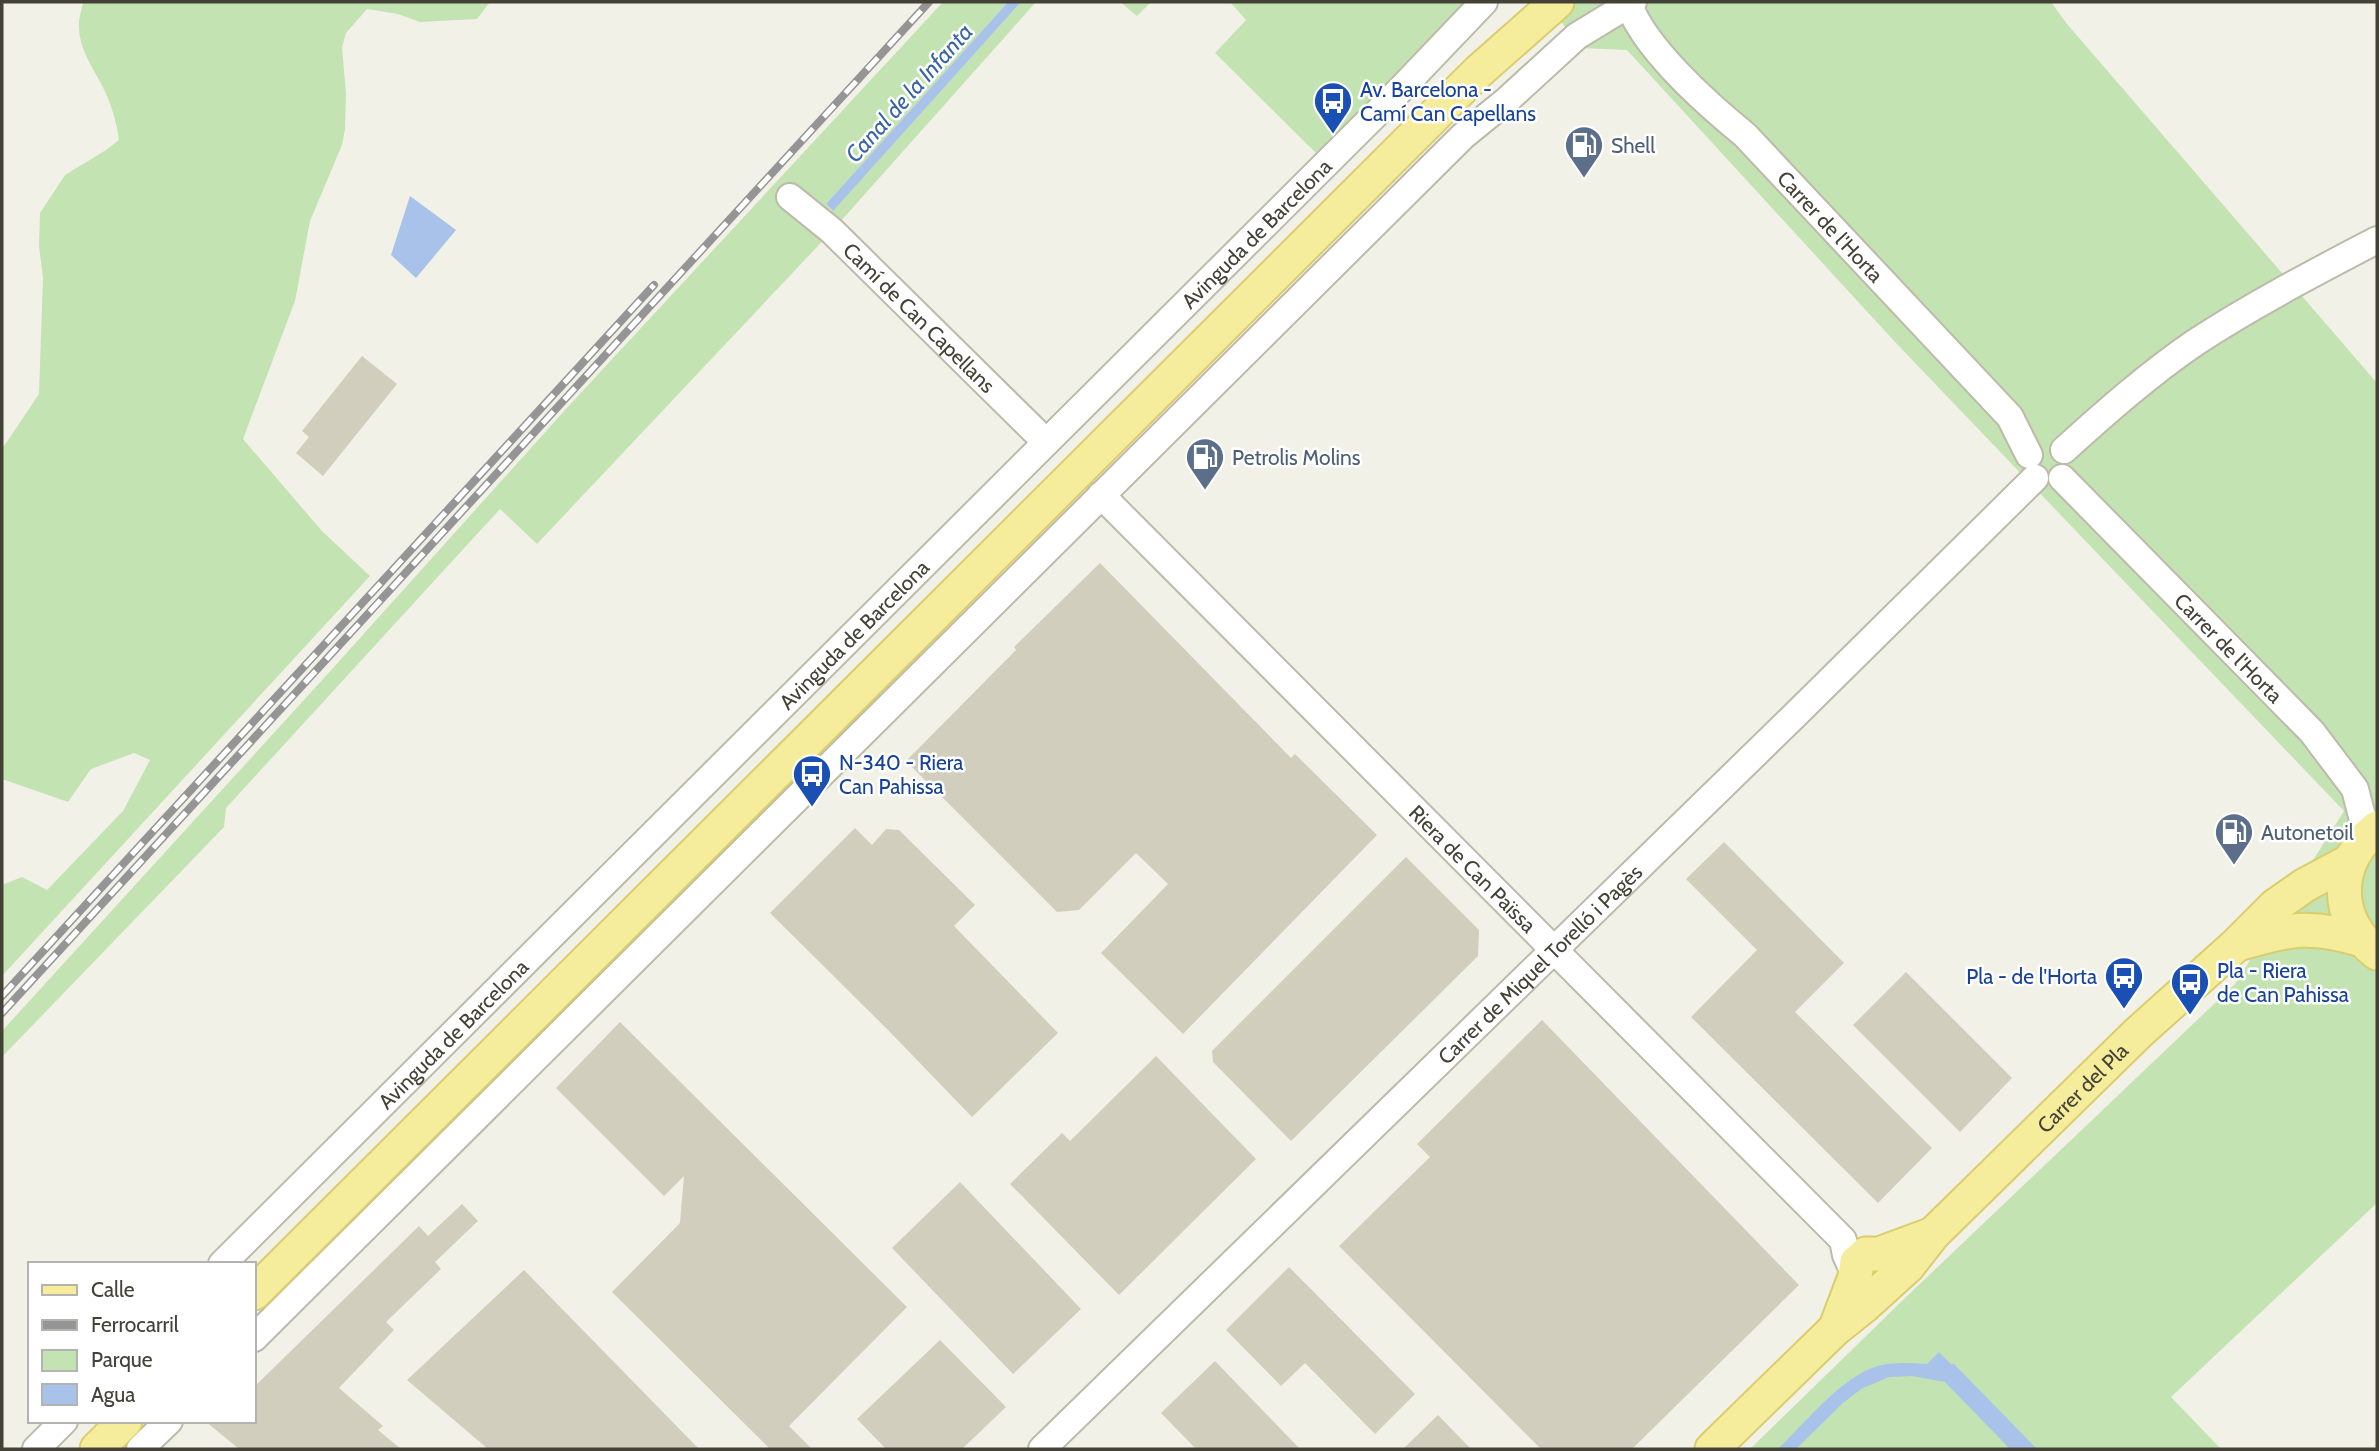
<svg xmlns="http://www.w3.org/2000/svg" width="2379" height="1451" viewBox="0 0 2379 1451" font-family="Cabin,sans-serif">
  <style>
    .green { fill: #c4e3b3 }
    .water { fill: #a8c2ea }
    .building { fill: #d2cebd }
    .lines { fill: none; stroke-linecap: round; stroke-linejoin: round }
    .minor-casing { stroke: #bcbaaa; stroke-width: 30 }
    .major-casing { stroke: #d9cd6d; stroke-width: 37 }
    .minor { stroke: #fff; stroke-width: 26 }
    .major { stroke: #f5ed9c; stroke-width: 33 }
    .rail-casing { stroke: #959595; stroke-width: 8 }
    .rail { stroke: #fff; stroke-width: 5; stroke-dasharray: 16; stroke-linecap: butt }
    .labels { text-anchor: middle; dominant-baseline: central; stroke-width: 5; stroke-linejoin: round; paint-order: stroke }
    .transit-label { font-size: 21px; fill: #164399; stroke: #fff; text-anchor: start }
    .service-label { font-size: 21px; fill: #4e5e75; stroke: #fff; text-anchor: start }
    .street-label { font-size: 21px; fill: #444136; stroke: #fff }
    .water-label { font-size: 23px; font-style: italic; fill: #3963a7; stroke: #fff }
  </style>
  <rect width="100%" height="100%" fill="#f2f1e7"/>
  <g class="green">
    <path d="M 83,2 L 490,2 L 477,19 L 420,22 L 398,14 L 367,9 L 346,33 L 342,47 L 346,94 L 345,129 L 342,145 L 310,221 L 295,301 L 243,439 L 322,531 L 370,576 L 2,976 L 2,885 L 22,877 L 47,890 L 123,811 L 150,760 L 134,753 L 91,769 L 68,802 L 2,779 L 2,449 L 39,394 L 43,278 L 39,246 L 40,213 L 65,175 L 106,150 L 119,140 C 117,125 113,110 107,96 C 97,72 78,52 79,24 C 79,17 82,9 83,2 Z"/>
    <polygon points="943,2 1008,2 826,204 832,211 1021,2 1036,2 832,231 537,544 500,509 226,808 224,827 2,1057 2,1031 334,667 565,410"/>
    <polygon points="1120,2 1151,2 1137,16"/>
    <polygon points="1230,2 1467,2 1318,155 1215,53 1246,20"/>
    <polygon points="1548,2 2051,2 2067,24 2377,383 2377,1203 2171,1397 2221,1449 1750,1449 1904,1299 2235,984 2344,811 1895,342 1627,50 1579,48"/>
  </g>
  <g class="water">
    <polygon points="1008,2 1021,2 833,211 826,204"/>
    <polygon points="410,196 456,230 416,278 391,255"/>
    <path d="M 1939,1352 L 1951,1364 L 1954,1364 L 2037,1449 L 2010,1449 L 1945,1382 L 1912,1376 L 1889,1377 L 1861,1389 L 1843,1403 L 1796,1449 L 1778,1449 C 1805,1423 1842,1376 1878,1366 C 1894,1362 1910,1363 1927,1364 Z"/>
  </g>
  <g class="building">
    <polygon points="362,356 397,384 323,476 296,453 309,437 302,431"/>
    <polygon points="1100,563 1291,758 1295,754 1377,835 1183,1034 1101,953 1168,884 1136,853 1079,910 1057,912 906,761 1016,650 1014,647"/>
    <polygon points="855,828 872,845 886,829 899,830 975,905 954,926 1058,1033 972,1117 888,1030 770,913"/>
    <polygon points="1724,842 1844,963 1795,1012 1932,1148 1878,1203 1691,1017 1757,950 1686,879"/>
    <polygon points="1406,857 1479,930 1478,956 1291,1141 1213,1062 1212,1051"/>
    <polygon points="1906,972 2012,1078 1960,1132 1853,1025"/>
    <polygon points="1542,1020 1799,1285 1632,1449 1541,1449 1339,1246 1430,1157 1417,1144"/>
    <polygon points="620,1022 907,1307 789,1426 812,1449 770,1449 612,1292 680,1223 684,1176 664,1196 556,1088"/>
    <polygon points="1156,1056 1256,1159 1119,1295 1010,1184 1062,1133 1070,1141"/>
    <polygon points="960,1182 1081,1309 1013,1374 892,1248"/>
    <polygon points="462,1204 478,1221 435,1262 441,1269 386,1322 394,1330 339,1388 383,1426 378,1430 401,1449 239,1449 205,1421 254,1421 254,1387 419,1226 428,1236"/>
    <polygon points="1289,1267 1415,1394 1375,1434 1305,1363 1281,1386 1226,1330"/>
    <polygon points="524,1270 699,1449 488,1449 407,1380"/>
    <polygon points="940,1340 1006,1407 962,1449 886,1449 857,1419"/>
    <polygon points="1215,1361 1300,1449 1196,1449 1161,1413"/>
    <polygon points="1438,1415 1471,1449 1403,1449"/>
  </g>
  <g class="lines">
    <g class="minor-casing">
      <g id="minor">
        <path id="s1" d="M 1628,2 C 1643,47 1707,104 1745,135 L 2010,417 L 2029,455"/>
        <path id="s2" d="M 790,197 L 832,231 L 1046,442"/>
        <path d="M 2064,450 C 2106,412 2149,374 2196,342 C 2254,304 2316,272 2377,240"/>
        <path id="s3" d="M 2062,478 L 2312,732 L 2355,789 L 2367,836"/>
        <path id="s4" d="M 1101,495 L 1843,1240 L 1846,1255 L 1854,1272"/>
        <path id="s5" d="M 222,1264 L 1400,90 L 1484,2"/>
        <polyline points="254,1338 1463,136 1506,101 1577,36 1633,2"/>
        <polyline points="36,1449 64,1421"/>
        <polyline points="140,1449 169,1421"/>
        <path id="s6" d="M 1042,1449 L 1791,719 L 2035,478"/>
      </g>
    </g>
    <g class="major-casing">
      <g id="major">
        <path d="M 2377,828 C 2334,861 2333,920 2377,953"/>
        <path d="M 2238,944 C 2289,929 2310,924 2362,940"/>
        <polyline points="254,1293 1479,71 1557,2"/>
        <polyline points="1836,1327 1855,1277 1857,1262 1866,1254 1879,1254 1933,1234"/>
        <polyline points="97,1449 125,1421"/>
        <path id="s7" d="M 1712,1449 L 1835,1329 L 1865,1305 L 1908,1266 L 1933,1234 L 2138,1033 L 2236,945 L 2275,906 L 2305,885 L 2350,861"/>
      </g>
    </g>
    <use href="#minor" class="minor"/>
    <use href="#major" class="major"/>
    <g class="rail-casing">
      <g id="rail">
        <polyline points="2,996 654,285"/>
        <polyline points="2,1013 929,2"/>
      </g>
    </g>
    <use href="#rail" class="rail"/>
  </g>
  <defs>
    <g id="bus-pin" transform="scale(2.0125)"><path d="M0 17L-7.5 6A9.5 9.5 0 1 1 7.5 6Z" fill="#1a4fb4" stroke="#fff"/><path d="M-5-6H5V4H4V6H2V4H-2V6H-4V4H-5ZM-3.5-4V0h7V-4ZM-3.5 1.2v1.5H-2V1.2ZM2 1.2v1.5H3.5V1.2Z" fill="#fff"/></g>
    <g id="fuel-pin" transform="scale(2.0125)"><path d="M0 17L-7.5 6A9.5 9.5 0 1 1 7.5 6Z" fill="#5c6f8a" stroke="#fff"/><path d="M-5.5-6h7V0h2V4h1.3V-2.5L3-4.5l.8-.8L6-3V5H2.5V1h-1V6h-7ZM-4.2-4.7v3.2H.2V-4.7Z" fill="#fff"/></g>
  </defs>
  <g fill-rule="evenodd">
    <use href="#bus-pin" x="1333" y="101"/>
    <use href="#fuel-pin" x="1584" y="145"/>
    <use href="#fuel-pin" x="1205" y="457"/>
    <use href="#bus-pin" x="812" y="774"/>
    <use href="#fuel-pin" x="2234" y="832"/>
    <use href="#bus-pin" x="2124" y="976"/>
    <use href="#bus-pin" x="2190" y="982"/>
  </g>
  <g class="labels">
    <g class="transit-label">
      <text x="1360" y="89">Av. Barcelona -<tspan x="1360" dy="24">Camí Can Capellans</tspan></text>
      <text x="839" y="762">N-340 - Riera<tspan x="839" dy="24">Can Pahissa</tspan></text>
      <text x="2217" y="970">Pla - Riera<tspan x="2217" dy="24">de Can Pahissa</tspan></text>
      <text x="2097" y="976" text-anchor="end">Pla - de l'Horta</text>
    </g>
    <g class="service-label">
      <text x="1611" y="145">Shell</text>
      <text x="1232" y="457">Petrolis Molins</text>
      <text x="2261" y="832">Autonetoil</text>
    </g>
    <g class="street-label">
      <text stroke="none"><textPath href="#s1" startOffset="304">Carrer de l'Horta</textPath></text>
      <text stroke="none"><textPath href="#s5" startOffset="1460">Avinguda de Barcelona</textPath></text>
      <text stroke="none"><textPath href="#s2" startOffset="177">Camí de Can Capellans</textPath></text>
      <text stroke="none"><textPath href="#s5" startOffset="892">Avinguda de Barcelona</textPath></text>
      <text stroke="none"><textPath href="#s3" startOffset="238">Carrer de l'Horta</textPath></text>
      <text stroke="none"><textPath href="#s4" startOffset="527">Riera de Can Païssa</textPath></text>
      <text stroke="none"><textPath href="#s6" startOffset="695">Carrer de Miquel Torelló i Pagès</textPath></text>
      <text stroke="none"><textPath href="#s5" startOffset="326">Avinguda de Barcelona</textPath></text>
      <text stroke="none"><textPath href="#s7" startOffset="518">Carrer del Pla</textPath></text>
    </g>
    <g class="water-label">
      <text transform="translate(909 93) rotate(-48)">Canal de la Infanta</text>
    </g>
  </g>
  <rect width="2379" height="1451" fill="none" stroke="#444136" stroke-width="7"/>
  <rect x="28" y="1262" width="228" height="161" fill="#ffffff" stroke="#b4b3af" stroke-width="2"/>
  <rect x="42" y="1285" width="35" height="10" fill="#f5ed9c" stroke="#b4b3af" stroke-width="2"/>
  <text x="91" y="1297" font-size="21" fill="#444136">Calle</text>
  <rect x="42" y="1320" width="35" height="10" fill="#959595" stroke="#b4b3af" stroke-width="2"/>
  <text x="91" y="1332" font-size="21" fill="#444136">Ferrocarril</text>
  <rect x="42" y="1350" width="35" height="21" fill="#c4e3b3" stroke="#b4b3af" stroke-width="2"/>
  <text x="91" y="1367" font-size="21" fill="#444136">Parque</text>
  <rect x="42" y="1384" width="35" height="21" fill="#a8c2ea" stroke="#b4b3af" stroke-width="2"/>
  <text x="91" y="1402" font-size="21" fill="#444136">Agua</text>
</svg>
